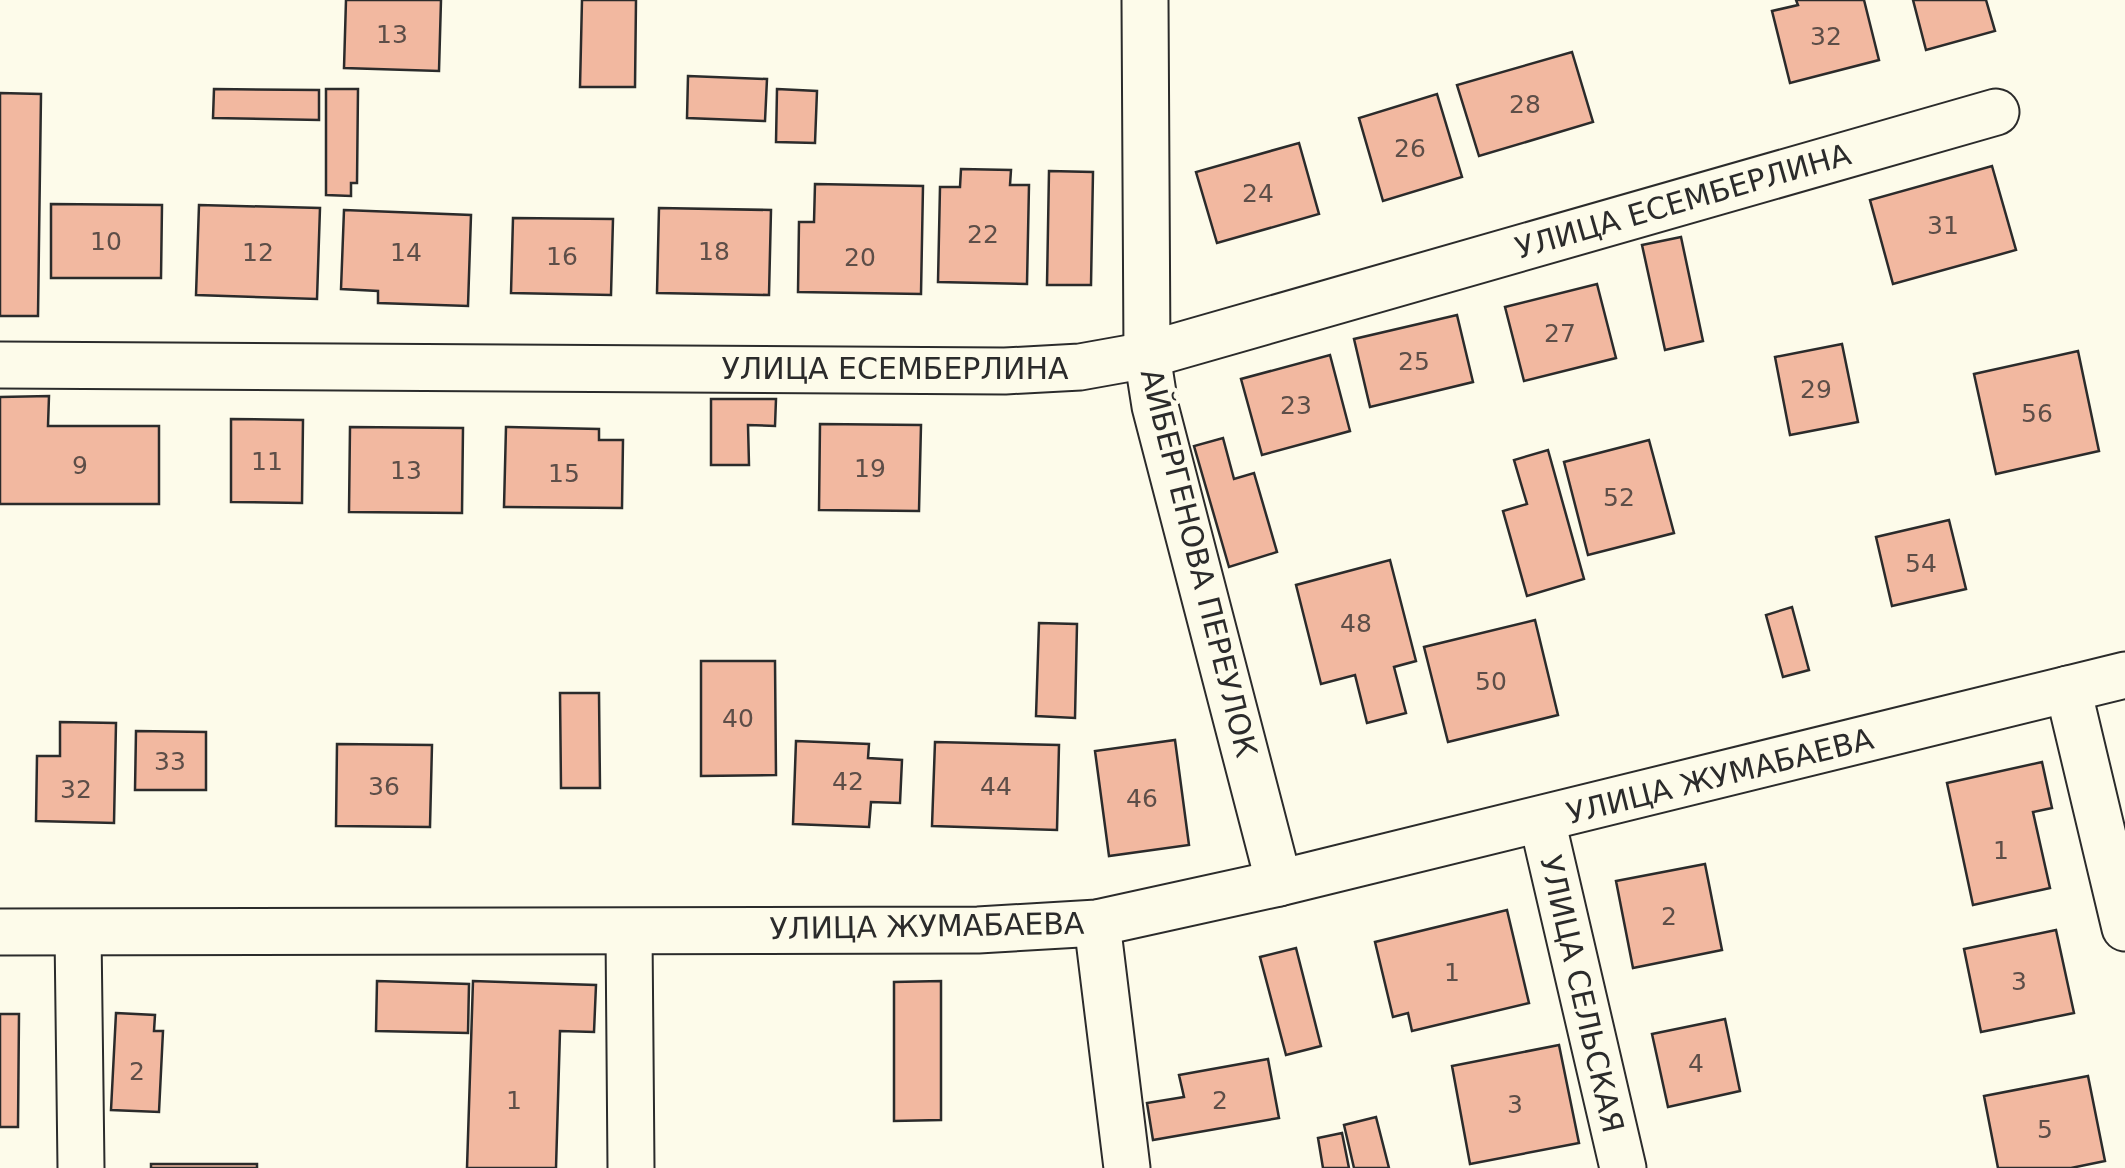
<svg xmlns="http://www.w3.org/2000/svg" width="2125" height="1168" viewBox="0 0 2125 1168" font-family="'DejaVu Sans',sans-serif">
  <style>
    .building { fill: #f2b8a0; stroke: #2b2b2b; stroke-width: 2.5 }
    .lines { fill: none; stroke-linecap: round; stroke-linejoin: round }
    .street-casing { stroke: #2b2b2b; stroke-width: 49 }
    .street { stroke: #fdfbea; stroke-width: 45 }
    .labels { text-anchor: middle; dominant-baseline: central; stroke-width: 8; stroke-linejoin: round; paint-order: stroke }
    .number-label { font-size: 25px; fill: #5d4e48 }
    .street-label { font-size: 30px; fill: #2b2b2b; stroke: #fdfbea }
  </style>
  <rect width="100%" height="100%" fill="#fdfbea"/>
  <g class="building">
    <polygon points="346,0 441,0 439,71 344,68"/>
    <polygon points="582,0 636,0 635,87 580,87"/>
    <polygon points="1796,0 1864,0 1879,60 1790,83 1772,11 1798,5"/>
    <polygon points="1913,0 1986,0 1995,31 1926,50"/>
    <polygon points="1572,52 1593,122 1479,156 1457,85"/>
    <polygon points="688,76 767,79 765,121 687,118"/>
    <polygon points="214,89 319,90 319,120 213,118"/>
    <polygon points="326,89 358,89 357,183 351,183 351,196 326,195"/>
    <polygon points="777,89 817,91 815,143 776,142"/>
    <polygon points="0,93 41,94 38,316 0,316"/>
    <polygon points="1437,94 1462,177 1383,201 1359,118"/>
    <polygon points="1299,143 1319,214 1217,243 1196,172"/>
    <polygon points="1992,166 2016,250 1893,284 1870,200"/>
    <polygon points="961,169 1011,170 1010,185 1029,185 1027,284 938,282 940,187 960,187"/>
    <polygon points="1049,171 1093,172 1091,285 1047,285"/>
    <polygon points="815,184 923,186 921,294 798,292 799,222 814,222"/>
    <polygon points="51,204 162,205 161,278 51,278"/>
    <polygon points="199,205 320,208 317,299 196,295"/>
    <polygon points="659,208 771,210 769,295 657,293"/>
    <polygon points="344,210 471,215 468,306 378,303 378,291 341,289"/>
    <polygon points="513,218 613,219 611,295 511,293"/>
    <polygon points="1681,237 1703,341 1665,350 1642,245"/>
    <polygon points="1597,284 1616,358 1524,381 1505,307"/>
    <polygon points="1457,315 1473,382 1370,407 1354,339"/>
    <polygon points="1842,344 1858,422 1790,435 1775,357"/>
    <polygon points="2078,351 2099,451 1996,474 1974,374"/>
    <polygon points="1330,355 1350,431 1262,455 1241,379"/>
    <polygon points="49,396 48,426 159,426 159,504 0,504 0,397"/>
    <polygon points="711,399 776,399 775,426 748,425 749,465 711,465"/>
    <polygon points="231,419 303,420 302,503 231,502"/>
    <polygon points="820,424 921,425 919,511 819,510"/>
    <polygon points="350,427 463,428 462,513 349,512"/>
    <polygon points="506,427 599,429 599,440 623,440 622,508 504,507"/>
    <polygon points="1223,438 1234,479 1254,473 1277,552 1229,567 1194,446"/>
    <polygon points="1649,440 1674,533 1588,555 1564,462"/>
    <polygon points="1548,450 1584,579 1527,596 1503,511 1527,504 1514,460"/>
    <polygon points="1949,520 1966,589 1892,606 1876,537"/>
    <polygon points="1390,560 1416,661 1394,667 1406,713 1367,723 1355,675 1321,684 1296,585"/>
    <polygon points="1792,607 1809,670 1783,677 1766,615"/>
    <polygon points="1535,620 1558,715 1448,742 1424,647"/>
    <polygon points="1039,623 1077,624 1075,718 1036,716"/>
    <polygon points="701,661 775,661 776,775 701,776"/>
    <polygon points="560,693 599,693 600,788 561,788"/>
    <polygon points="60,722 116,723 114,823 36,821 37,756 60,756"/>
    <polygon points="136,731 206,732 206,790 135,790"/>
    <polygon points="1175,740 1189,845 1109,856 1095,751"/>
    <polygon points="796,741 869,744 868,758 902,760 900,803 871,802 869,827 793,824"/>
    <polygon points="935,742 1059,745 1057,830 932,826"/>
    <polygon points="337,744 432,745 430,827 336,826"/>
    <polygon points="2042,762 2052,808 2033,812 2050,888 1973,905 1947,783"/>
    <polygon points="1705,864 1722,950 1633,968 1616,881"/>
    <polygon points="1507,910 1529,1003 1412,1031 1408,1013 1393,1017 1375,942"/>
    <polygon points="2056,930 2074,1013 1981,1032 1964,949"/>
    <polygon points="1296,948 1321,1046 1286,1055 1260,957"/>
    <polygon points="377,981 469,984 468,1033 376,1031"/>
    <polygon points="473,981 596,985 594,1032 560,1031 556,1168 467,1168"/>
    <polygon points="941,981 941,1120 894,1121 894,982"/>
    <polygon points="116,1013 155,1015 154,1031 163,1031 159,1112 111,1110"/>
    <polygon points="0,1014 19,1014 18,1127 0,1127"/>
    <polygon points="1725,1019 1740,1091 1668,1107 1652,1034"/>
    <polygon points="1559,1045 1579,1143 1470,1164 1452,1066"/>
    <polygon points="1268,1059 1279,1118 1153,1140 1147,1103 1184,1097 1179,1075"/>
    <polygon points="2088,1076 2105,1161 2071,1168 1998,1168 1984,1096"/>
    <polygon points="1376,1117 1389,1168 1354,1168 1344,1125"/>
    <polygon points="1342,1133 1349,1168 1323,1168 1318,1138"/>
    <rect x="151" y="1164" width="106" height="4"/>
  </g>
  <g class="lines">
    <g class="street-casing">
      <g id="street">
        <polyline points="1145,0 1147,355 1155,406 1279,883"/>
        <polyline points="0,365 1005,371 1080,367 1147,355 1996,112"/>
        <polyline points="2068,689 2125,928"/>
        <polyline points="1542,820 1623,1168"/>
        <polyline points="1097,923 1127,1168"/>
        <polyline points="0,932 978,930 1097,923 1279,883 2125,675"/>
        <polyline points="629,932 631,1168"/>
        <polyline points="78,933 81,1168"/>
      </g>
    </g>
    <use href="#street" class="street"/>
  </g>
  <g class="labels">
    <g class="number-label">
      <text x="392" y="34">13</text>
      <text x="1826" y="36">32</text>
      <text x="1525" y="104">28</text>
      <text x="1410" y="148">26</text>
      <text x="1258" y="193">24</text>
      <text x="1943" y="225">31</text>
      <text x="983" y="234">22</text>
      <text x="106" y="241">10</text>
      <text x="714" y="251">18</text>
      <text x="258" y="252">12</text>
      <text x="406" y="252">14</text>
      <text x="562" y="256">16</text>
      <text x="860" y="257">20</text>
      <text x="1560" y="333">27</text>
      <text x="1414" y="361">25</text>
      <text x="1816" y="389">29</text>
      <text x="1296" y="405">23</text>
      <text x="2037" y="413">56</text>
      <text x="267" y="461">11</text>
      <text x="80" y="465">9</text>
      <text x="870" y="468">19</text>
      <text x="406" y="470">13</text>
      <text x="564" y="473">15</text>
      <text x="1619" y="497">52</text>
      <text x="1921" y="563">54</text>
      <text x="1356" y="623">48</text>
      <text x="1491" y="681">50</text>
      <text x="738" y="718">40</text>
      <text x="170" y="761">33</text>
      <text x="848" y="781">42</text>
      <text x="384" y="786">36</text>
      <text x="996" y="786">44</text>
      <text x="76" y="789">32</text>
      <text x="1142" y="798">46</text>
      <text x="2001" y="850">1</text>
      <text x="1669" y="916">2</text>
      <text x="1452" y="972">1</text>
      <text x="2019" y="981">3</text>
      <text x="1696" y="1063">4</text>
      <text x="137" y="1071">2</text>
      <text x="514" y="1100">1</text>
      <text x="1220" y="1100">2</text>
      <text x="1515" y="1104">3</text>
      <text x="2045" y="1129">5</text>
    </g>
    <g class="street-label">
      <text transform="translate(1683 201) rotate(-16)">УЛИЦА ЕСЕМБЕРЛИНА</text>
      <text x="895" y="368">УЛИЦА ЕСЕМБЕРЛИНА</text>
      <text transform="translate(1199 563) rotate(76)">АЙБЕРГЕНОВА ПЕРЕУЛОК</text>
      <text transform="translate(1720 776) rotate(-14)">УЛИЦА ЖУМАБАЕВА</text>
      <text transform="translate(927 926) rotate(-1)">УЛИЦА ЖУМАБАЕВА</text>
      <text transform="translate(1582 994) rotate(77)">УЛИЦА СЕЛЬСКАЯ</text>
    </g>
  </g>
</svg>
